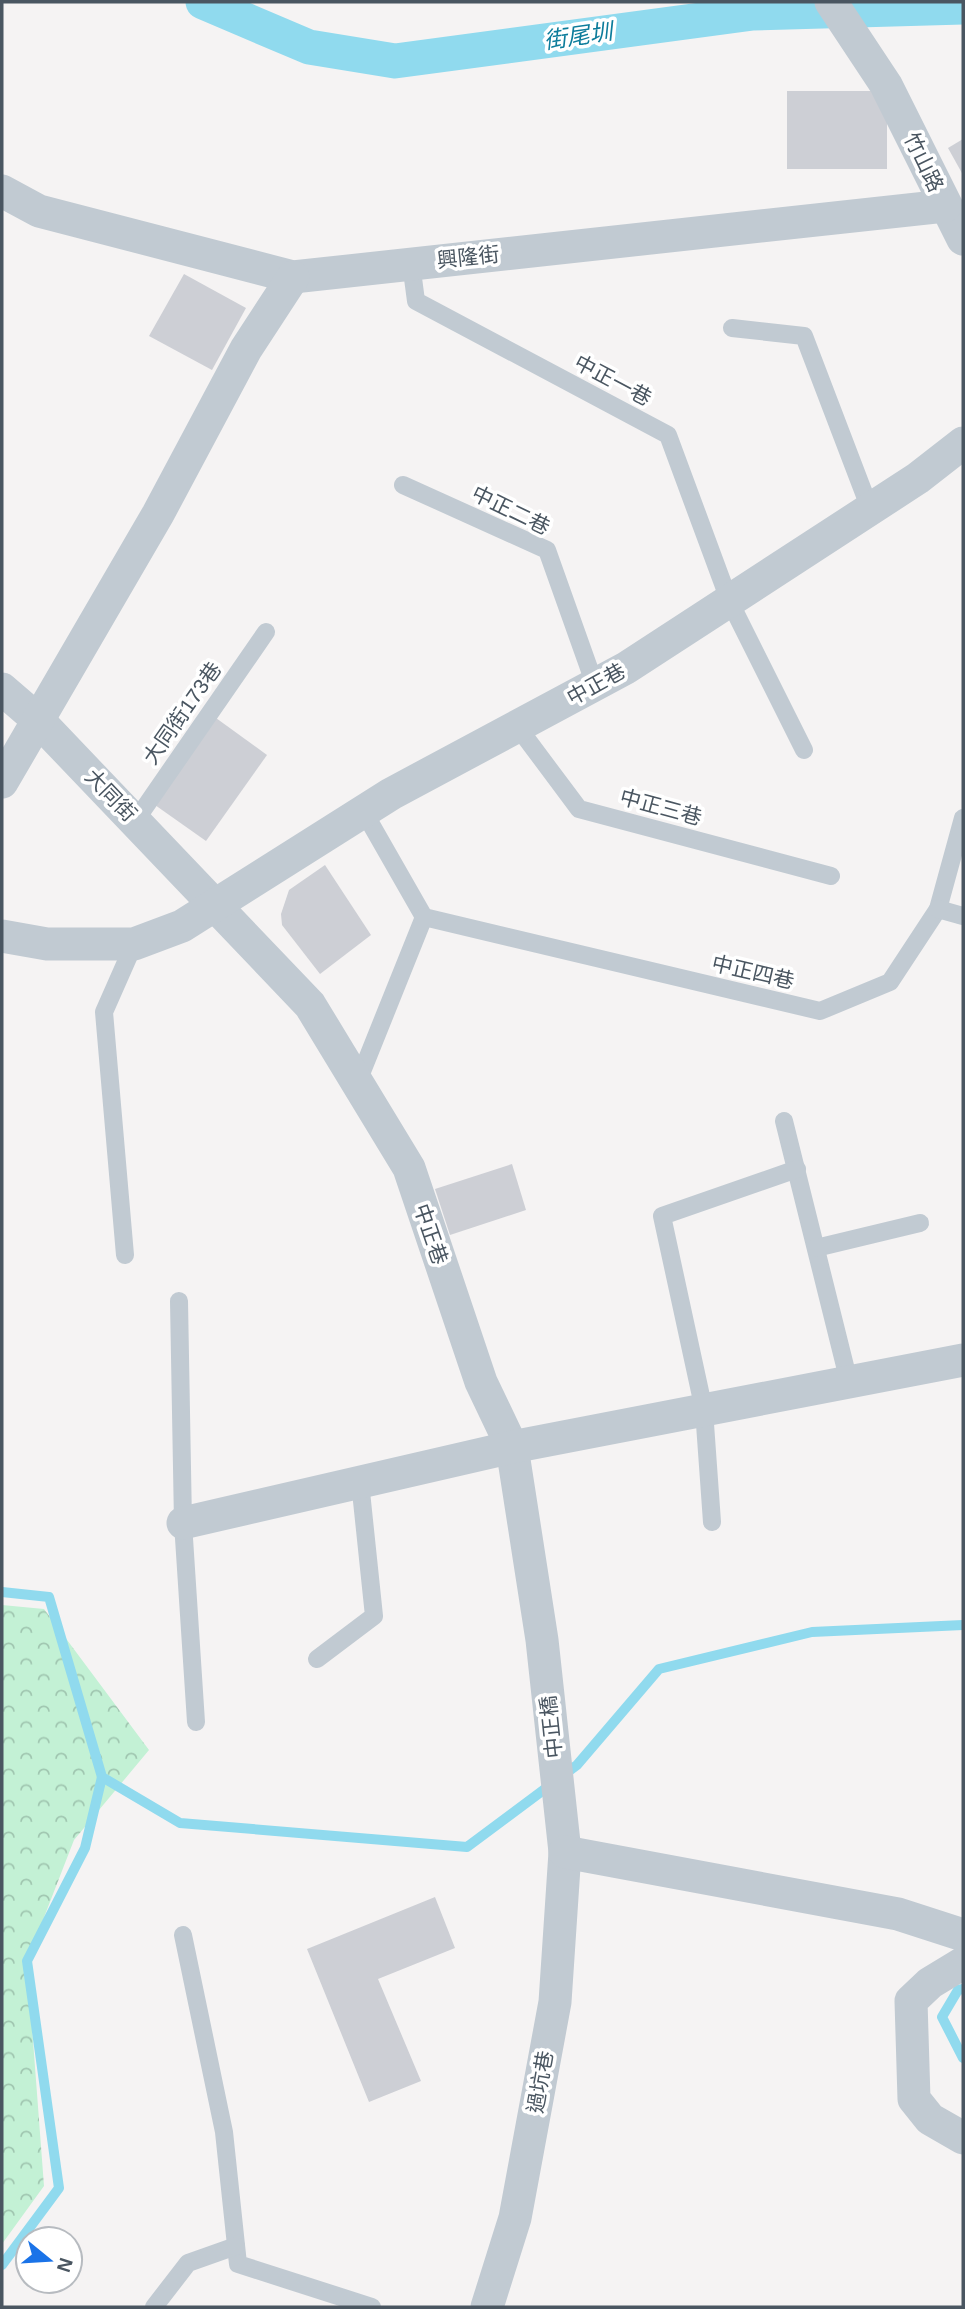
<svg xmlns="http://www.w3.org/2000/svg" width="965" height="2309" viewBox="0 0 965 2309" font-family="Arial,'Noto Sans TC',sans-serif">
  <style>
    .forest { fill: url(#forest-crowns) }
    .lines { fill: none; stroke-linecap: round; stroke-linejoin: round }
    .stream { stroke: #90daee; stroke-width: 10 }
    .canal { stroke: #90daee; stroke-width: 35 }
    .building { fill: #cdcfd5 }
    .service { stroke: #c1cad2; stroke-width: 18 }
    .minor { stroke: #c1cad2; stroke-width: 33 }
    .labels { text-anchor: middle; dominant-baseline: central; stroke-width: 7; stroke-linejoin: round; paint-order: stroke }
    .street-label { font-size: 21px; fill: #4a5661; stroke: #fff }
    .water-label { font-size: 23px; font-style: italic; fill: #0c7c9b; stroke: #fff }
  </style>
  <defs>
    <pattern id="forest-crowns" width="20" height="18" patternUnits="userSpaceOnUse" patternTransform="scale(1.75)"><rect width="20" height="18" fill="#c3f1d5"/><path d="M2 6a3 3 0 1 1 6 0M12 15a3 3 0 1 1 6 0" fill="none" stroke="#a0c6b0"/></pattern>
  </defs>
  <rect width="100%" height="100%" fill="#f5f3f3"/>
  <polygon class="forest" points="2,1605 44,1609 149,1750 74,1840 27,1961 44,2186 2,2244"/>
  <g class="lines">
    <g class="stream">
      <polyline points="2,1592 49,1597 102,1777 180,1823 467,1847 577,1765 659,1669 812,1632 963,1625"/>
      <polyline points="963,1989 958,1990 942,2017 963,2058"/>
      <polyline points="2,2265 59,2188 27,1961 85,1848 102,1777"/>
    </g>
    <polyline class="canal" points="203,2 309,47 395,61 753,13 963,7"/>
  </g>
  <g class="building">
    <rect x="787" y="91" width="100" height="78"/>
    <polygon points="963,139 963,175 948,148"/>
    <polygon points="184,274 246,308 212,370 149,336"/>
    <polygon points="216,718 267,755 206,841 155,805"/>
    <polygon points="325,865 371,935 320,974 282,925 281,914 289,890"/>
    <polygon points="512,1164 526,1210 450,1235 435,1189"/>
    <polygon points="435,1897 455,1948 378,1979 421,2081 369,2102 307,1949"/>
  </g>
  <g class="lines">
    <g class="service">
      <polyline points="411,263 416,301 668,435 729,600 804,750"/>
      <polyline points="732,328 804,336 870,509"/>
      <polyline points="403,485 547,550 595,685"/>
      <polyline points="517,726 579,809 831,876"/>
      <polyline points="364,812 424,917 820,1011 890,982 938,909 963,818"/>
      <polyline points="136,820 266,632"/>
      <polyline points="938,909 963,916"/>
      <polyline points="357,1084 424,917"/>
      <polyline points="784,1121 849,1382"/>
      <polyline points="816,1248 920,1223"/>
      <polyline points="125,1255 104,1012 134,944"/>
      <polyline points="179,1301 183,1523 196,1722"/>
      <polyline points="712,1522 704,1410 662,1216 797,1169"/>
      <polyline points="317,1659 374,1616 360,1482"/>
      <polyline points="183,1935 224,2132 238,2264 372,2307"/>
      <polyline points="154,2307 188,2263 236,2246"/>
    </g>
    <g class="minor">
      <polyline points="831,2 886,85 963,239"/>
      <polyline points="2,191 39,211 293,277 945,206"/>
      <polyline points="2,689 38,720 310,1005 409,1168 481,1382 512,1447 542,1640 565,1852 555,2002 515,2218 487,2307"/>
      <polyline points="2,782 158,514 246,349 293,277"/>
      <polyline points="2,936 47,944 134,944 182,926 391,794 626,668 918,478 963,443"/>
      <polyline points="183,1523 512,1447 963,1360"/>
      <polyline points="565,1852 898,1914 963,1935"/>
      <polyline points="963,1963 930,1983 911,2001 914,2099 930,2119 963,2138"/>
    </g>
  </g>
  <g class="labels">
    <g class="street-label">
      <text transform="translate(924 162) rotate(64)">竹山路</text>
      <text transform="translate(468 257) rotate(-6)">興隆街</text>
      <text transform="translate(613 380) rotate(28)">中正一巷</text>
      <text transform="translate(511 510) rotate(26)">中正二巷</text>
      <text transform="translate(596 684) rotate(-29)">中正巷</text>
      <text transform="translate(182 713) rotate(-55)">大同街173巷</text>
      <text transform="translate(111 795) rotate(46)">大同街</text>
      <text transform="translate(661 807) rotate(15)">中正三巷</text>
      <text transform="translate(753 972) rotate(13)">中正四巷</text>
      <text transform="translate(431 1234) rotate(71)">中正巷</text>
      <text transform="translate(551 1727) rotate(-96)">中正橋</text>
      <text transform="translate(540 2082) rotate(-80)">過坑巷</text>
    </g>
    <g class="water-label">
      <text transform="translate(578 36) rotate(-8)">街尾圳</text>
    </g>
  </g>
  <rect width="965" height="2309" fill="none" stroke="#4a5661" stroke-width="7"/>
  <g transform="translate(49 2260) rotate(108)"><circle r="33" fill="#ffffff" stroke="#b7bbc0" stroke-width="2"/>
  <path d="M0-5L12 26L0 18L-12 26Z" fill="#1a73e8"/>
  <text y="-10" font-size="19" font-weight="bold" text-anchor="middle" fill="#4a5661">N</text>
  </g>
</svg>
